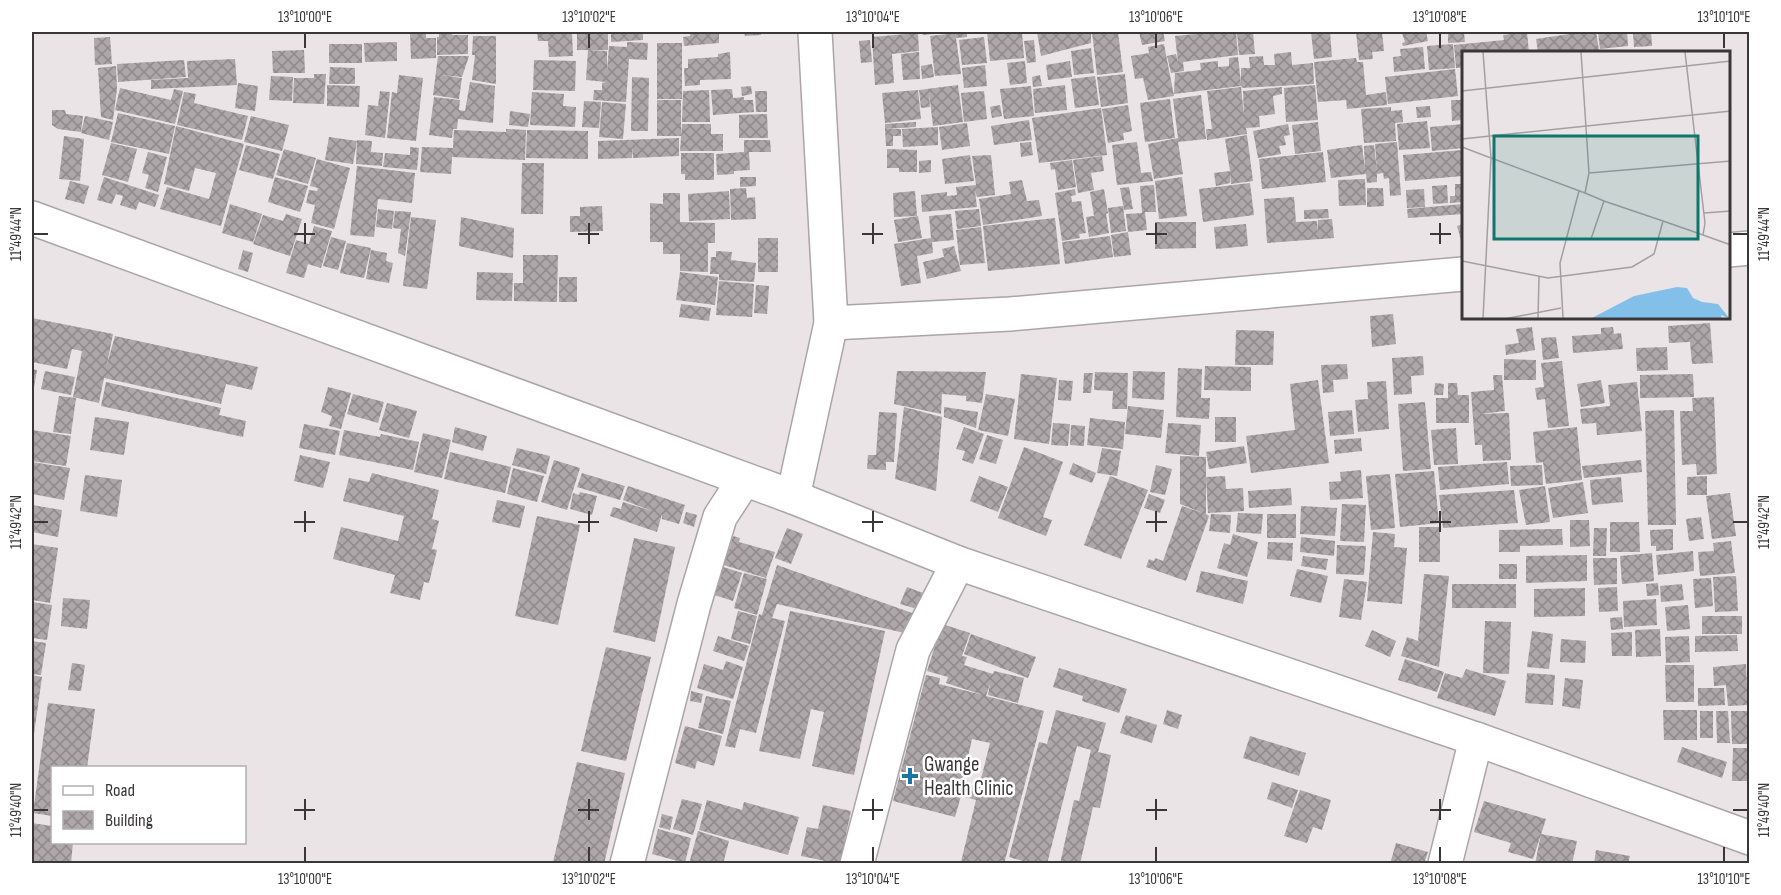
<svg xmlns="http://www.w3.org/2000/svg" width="1781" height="895" viewBox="0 0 1781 895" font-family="'Sofia Sans Condensed',sans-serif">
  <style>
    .building { fill: url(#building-cross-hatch); fill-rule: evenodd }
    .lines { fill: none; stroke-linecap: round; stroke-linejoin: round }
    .street-casing { stroke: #aca5a7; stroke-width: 36 }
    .street { stroke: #fff; stroke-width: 33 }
    .ticks { fill: none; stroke: #3a3738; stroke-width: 2 }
    .poi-dot { fill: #1c74a4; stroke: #fff; stroke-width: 2 }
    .labels { text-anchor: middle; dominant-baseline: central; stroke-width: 5; stroke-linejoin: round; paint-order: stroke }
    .poi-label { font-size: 21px; fill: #3a3738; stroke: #fff; text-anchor: start }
    .inset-road { fill: none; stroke: #a49fa0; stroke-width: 1.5 }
    .view { fill: #0f766e; fill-opacity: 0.15; stroke: #0f766e; stroke-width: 3 }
    .inset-edge { fill: none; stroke: #3a3738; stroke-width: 3 }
    .neatline { fill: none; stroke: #3a3738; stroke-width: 2 }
    .ticks-label { font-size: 15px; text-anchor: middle; fill: #3a3738 }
  </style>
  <defs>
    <pattern id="building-cross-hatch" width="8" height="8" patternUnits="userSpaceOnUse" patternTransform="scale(1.5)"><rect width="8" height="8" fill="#aea7a9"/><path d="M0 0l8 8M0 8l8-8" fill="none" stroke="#8f898b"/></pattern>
  </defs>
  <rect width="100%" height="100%" fill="#ebe4e6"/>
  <g class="building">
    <polygon points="410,32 426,32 426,38 436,38 436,58 411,59"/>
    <polygon points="439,32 452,32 452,35 468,35 468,54 437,55 437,37 439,37"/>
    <polygon points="537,32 572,32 573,56 549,57 548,41 538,41"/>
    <rect x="577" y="32" width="31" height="18"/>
    <polygon points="611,32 643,32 643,40 611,42"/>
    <polygon points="690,32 719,32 719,43 684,46 683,37 690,36"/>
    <polygon points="744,32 761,32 761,35 745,36"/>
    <polygon points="922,32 944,32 944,33 923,35"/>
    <polygon points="957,32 967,32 967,37 956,38 961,74 935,76 930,36 957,33"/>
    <polygon points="987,32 1022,32 1024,58 990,61"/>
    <polygon points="1037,32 1091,32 1091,43 1041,56"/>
    <polygon points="1092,32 1118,32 1123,72 1097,75"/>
    <polygon points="1139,32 1163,32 1165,41 1142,45"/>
    <polygon points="1216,32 1236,32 1238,55 1183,62 1184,71 1171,73 1167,56 1176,54 1178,63 1175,36"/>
    <polygon points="1237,32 1253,32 1255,54 1239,55"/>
    <polygon points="1311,32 1330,32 1332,57 1314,59"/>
    <polygon points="1356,32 1382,32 1384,51 1372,52 1373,59 1359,60"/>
    <polygon points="1408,32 1426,32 1428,41 1403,46 1402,43 1405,42 1402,33"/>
    <polygon points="1527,32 1529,52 1463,52 1463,67 1456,68 1454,45 1504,40 1503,35"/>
    <polygon points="1576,32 1596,32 1599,50 1581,52 1538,52 1536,39 1576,33"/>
    <polygon points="1598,32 1627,32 1628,46 1600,49"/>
    <polygon points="1633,32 1651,32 1652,46 1634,47"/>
    <polygon points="918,33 919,51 892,54 894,83 875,85 872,37"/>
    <polygon points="1464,33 1465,42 1448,43 1448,34"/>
    <polygon points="473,36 496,36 496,84 472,80 475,55 472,55"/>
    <polygon points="110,37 112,64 95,65 94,38"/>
    <polygon points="984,37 987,63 962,65 959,40"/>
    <polygon points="870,40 872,62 861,63 859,41"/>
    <polygon points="1034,40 1036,62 1027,63 1024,41"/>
    <polygon points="397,42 397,61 365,62 364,43"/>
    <polygon points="627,42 648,43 647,60 629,59 626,102 593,100 594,90 602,90 602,83 606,82 586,80 588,50 607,51 607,71 609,46 627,47"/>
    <rect x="657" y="43" width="25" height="56"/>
    <rect x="329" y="44" width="33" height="19"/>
    <polygon points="1164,44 1174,96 1148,100 1143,78 1135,79 1131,56 1149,53 1148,47"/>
    <polygon points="1453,44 1455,68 1429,70 1427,46"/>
    <polygon points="1423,47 1425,69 1394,72 1393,57 1401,56 1400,49"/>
    <polygon points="1091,48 1094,73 1074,75 1071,51"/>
    <polygon points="304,50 305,73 273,73 272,51"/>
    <polygon points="730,52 731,79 700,80 700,85 685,86 684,68 688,68 688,59 718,57 718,54"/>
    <polygon points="919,52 920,79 903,80 901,54"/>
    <polygon points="1291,52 1292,65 1313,63 1314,84 1242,88 1241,86 1174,94 1175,73 1201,70 1200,63 1218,61 1218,67 1229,66 1229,58 1238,57 1241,83 1241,68 1250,68 1249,57 1263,56 1264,65 1275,65 1274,54"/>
    <polygon points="438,56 469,56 462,77 440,75 462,78 459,99 433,95"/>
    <polygon points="1356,58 1357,62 1363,62 1366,95 1386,92 1387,105 1347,109 1346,100 1318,102 1314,62"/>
    <polygon points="235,59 237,85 151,89 151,80 188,78 187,61"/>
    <polygon points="184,60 186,77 118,82 117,64"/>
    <polygon points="534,60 576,61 575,91 533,90"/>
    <polygon points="1025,61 1027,83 1010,85 1007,63"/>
    <polygon points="1070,61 1072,77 1048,80 1046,65"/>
    <polygon points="932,64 934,77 922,79 921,66"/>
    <polygon points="985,65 987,86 964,88 962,68"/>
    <polygon points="116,66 117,89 113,120 101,117 98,68"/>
    <polygon points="330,67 355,68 355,84 329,84"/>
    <polygon points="1455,69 1458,96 1388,104 1385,77"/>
    <polygon points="314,74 326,74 324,104 293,103 294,78 314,78"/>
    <polygon points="1125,74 1128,103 1101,107 1097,77"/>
    <polygon points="399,75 423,78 416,141 387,138 392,92 397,93"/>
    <polygon points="1040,75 1042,86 1033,87 1032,77"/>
    <polygon points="271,76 293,77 292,101 269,100"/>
    <polygon points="1095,76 1099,105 1075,108 1071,79"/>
    <polygon points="632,77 649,78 648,131 631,131"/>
    <polygon points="470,82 495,86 493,123 458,119 457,129 453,129 452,138 429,135 434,97 460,100 459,110 465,111"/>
    <polygon points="238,83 258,86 255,111 235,108"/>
    <polygon points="327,85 360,86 359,107 327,106"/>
    <polygon points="958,85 963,122 933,126 929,92 930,107 921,108 919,90"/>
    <polygon points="1065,85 1067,110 1035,113 1033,89"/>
    <polygon points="1315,85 1318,120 1286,122 1284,88"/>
    <polygon points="751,86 752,94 742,96 741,87"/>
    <polygon points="1031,86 1034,116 1004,119 1000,89"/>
    <polygon points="1241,87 1244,116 1243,91 1282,87 1282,94 1273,96 1275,114 1259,116 1260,127 1246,128 1247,134 1207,140 1206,129 1212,129 1207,91"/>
    <polygon points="120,88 171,100 174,89 183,91 175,124 115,110"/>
    <polygon points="732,89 733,98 744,97 744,100 753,100 754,112 713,115 711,90"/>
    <polygon points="709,90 710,122 682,122 683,91"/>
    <polygon points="918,90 921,119 885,123 882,93"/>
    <polygon points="380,91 390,92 385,138 365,135 368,105 378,106"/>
    <polygon points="755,91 767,91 767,112 756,112"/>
    <polygon points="984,91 987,119 964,122 961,93"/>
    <polygon points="184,92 196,94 194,103 248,116 242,140 177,125"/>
    <polygon points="532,92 564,94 563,106 576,107 575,127 530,125"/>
    <polygon points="1201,95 1206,139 1178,142 1183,174 1154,179 1148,144 1178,138 1173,99"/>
    <polygon points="1170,99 1175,138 1145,142 1140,103"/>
    <rect x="657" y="100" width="24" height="36"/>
    <polygon points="1451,100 1461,100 1462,120 1452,121"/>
    <polygon points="584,101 601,102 599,128 582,127"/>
    <polygon points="602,102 626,104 623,139 599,137"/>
    <polygon points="1000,105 1002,116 992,118 990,107"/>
    <polygon points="1128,105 1132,131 1123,133 1124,140 1108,143 1102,109"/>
    <polygon points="1430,106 1431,117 1417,118 1416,107"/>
    <polygon points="1391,107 1391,111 1402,110 1403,122 1395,123 1396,141 1364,143 1361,109"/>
    <polygon points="1101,108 1107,155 1039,163 1032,118"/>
    <polygon points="52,110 65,110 66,114 83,116 81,132 58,129 52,125"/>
    <polygon points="510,111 530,114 528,127 509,125"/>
    <polygon points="118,113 175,126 169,154 111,142"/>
    <polygon points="767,114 768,138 739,138 739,115"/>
    <polygon points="85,116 113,122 109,140 81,133"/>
    <polygon points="251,116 289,125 282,151 244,142"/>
    <polygon points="1029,120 1032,140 994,145 991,126"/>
    <polygon points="1427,121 1430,148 1399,150 1397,124"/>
    <polygon points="916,122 916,127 885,129 885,124"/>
    <polygon points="1318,122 1321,151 1295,154 1292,125"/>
    <polygon points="967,123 970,146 942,150 939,127"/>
    <polygon points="682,124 711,124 711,134 723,134 723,151 680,151"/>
    <polygon points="1288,124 1290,135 1284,136 1286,145 1279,146 1281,154 1258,158 1253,131"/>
    <polygon points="1463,124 1463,148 1432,151 1430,127"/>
    <polygon points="176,126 244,144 221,226 160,209 167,187 209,199 216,173 195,168 189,191 164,184"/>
    <polygon points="938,127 938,145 903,147 902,129"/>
    <polygon points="506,129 526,130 525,160 452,157 451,174 420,172 422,147 453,148 454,130 506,132"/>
    <polygon points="885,129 901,129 901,136 893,136 893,146 886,146"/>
    <polygon points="527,130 588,131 588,159 526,158"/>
    <polygon points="1247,135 1253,181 1231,184 1230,173 1230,183 1216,186 1214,173 1230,171 1225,139"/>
    <polygon points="64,136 84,139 80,181 59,179"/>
    <polygon points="329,137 357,141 353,164 325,160"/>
    <polygon points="679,138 679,156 633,158 632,147 632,158 598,159 598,141"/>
    <polygon points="357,140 372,141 371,152 383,153 382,166 356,164"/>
    <polygon points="744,140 770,140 771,152 749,152 750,170 734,171 734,174 717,175 716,154 744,152"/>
    <polygon points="1031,142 1033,155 1021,157 1020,143"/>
    <polygon points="1137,142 1141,173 1151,172 1153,181 1117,185 1112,145"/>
    <polygon points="1397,142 1401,195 1390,196 1389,178 1384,179 1383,173 1377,174 1377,182 1367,183 1366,174 1331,178 1327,150 1362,145 1365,170 1364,146 1374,145 1377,171 1375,144"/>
    <polygon points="111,143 137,149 128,182 102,175"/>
    <polygon points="246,145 280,154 273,179 239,170"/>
    <polygon points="410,147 419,148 417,170 383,167 385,153 410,155"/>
    <polygon points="284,149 316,158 308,184 276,175"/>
    <polygon points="887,149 917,150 917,172 899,172 899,168 887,168"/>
    <polygon points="1463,150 1463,176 1405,181 1403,155"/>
    <polygon points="148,152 167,157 158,192 145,188 149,175 142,173"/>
    <polygon points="1323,152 1326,182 1262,189 1259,159"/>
    <polygon points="681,153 714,153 714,180 685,180 685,174 681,174"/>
    <polygon points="970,155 974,181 945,184 942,159"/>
    <polygon points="991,155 995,195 977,197 975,191 977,207 922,212 921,195 947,192 947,196 957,195 956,187 976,185 972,156"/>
    <polygon points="1102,156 1104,171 1091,173 1094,190 1078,193 1073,160"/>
    <polygon points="317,159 350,168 334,229 311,223 315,205 306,203 309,190 317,191 318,188 310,186"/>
    <polygon points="931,160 931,172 919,173 919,161"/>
    <polygon points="1072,160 1076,187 1058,190 1055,169 1051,170 1050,163"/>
    <polygon points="522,163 544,163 543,214 521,214"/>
    <polygon points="357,166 415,173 412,203 378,199 374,237 350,235"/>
    <polygon points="104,177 159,195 155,207 139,202 136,210 120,205 123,196 116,194 112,204 97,200"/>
    <polygon points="275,177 308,186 300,212 268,202"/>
    <polygon points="740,177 756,177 756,186 740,187"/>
    <polygon points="1182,177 1187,216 1159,219 1155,181"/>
    <polygon points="1365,179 1366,205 1339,206 1338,180"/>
    <polygon points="1022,180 1027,201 1039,200 1042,216 983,225 979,199 1011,194 1009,182"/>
    <polygon points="70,181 89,186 84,204 65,199"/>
    <polygon points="1250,183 1254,215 1203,222 1199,189"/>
    <polygon points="1455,184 1463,184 1463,202 1450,203 1450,196 1455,196"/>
    <polygon points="1154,185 1156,212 1145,212 1147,230 1128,232 1126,214 1142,213 1140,186"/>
    <polygon points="1447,185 1448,203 1433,204 1432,186"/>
    <polygon points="1129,187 1133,209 1124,210 1120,188"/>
    <polygon points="746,188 747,198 755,197 756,219 731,220 730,189"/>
    <polygon points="1367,188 1383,188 1384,206 1367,207"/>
    <polygon points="1075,189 1076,195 1071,196 1072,202 1081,201 1086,233 1079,234 1080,238 1062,241 1055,193"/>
    <polygon points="1104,189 1108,213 1106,214 1109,233 1089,237 1086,217 1094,216 1090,192"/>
    <polygon points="1424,189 1425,207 1407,208 1406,190"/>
    <polygon points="729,191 730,219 689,221 688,194"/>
    <polygon points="915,191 917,216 894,217 893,193"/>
    <polygon points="663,193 680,193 680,222 715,223 715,243 708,243 708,272 680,271 680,254 663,254 663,242 650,242 650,203 663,204"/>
    <polygon points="1294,197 1296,222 1317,221 1318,233 1318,220 1332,219 1334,238 1267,243 1264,199"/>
    <polygon points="230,204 262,214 253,242 222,233"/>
    <polygon points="1463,204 1463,214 1408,218 1407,209"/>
    <polygon points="602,206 603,231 570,232 570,216 580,216 580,207"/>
    <polygon points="1123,206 1126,231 1111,233 1108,208"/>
    <polygon points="378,209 394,211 392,229 376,227"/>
    <polygon points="979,209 981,226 957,229 955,211"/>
    <polygon points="1328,209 1329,218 1304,219 1304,210"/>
    <polygon points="395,211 411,212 405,256 398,253 401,229 393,228"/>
    <polygon points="286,214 302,219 290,256 253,244 263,215 283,221"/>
    <polygon points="951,214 954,240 932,242 933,253 917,256 921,283 901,286 894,244 931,238 929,216"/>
    <polygon points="918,216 922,238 898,242 894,220"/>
    <polygon points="411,217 436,220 427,289 403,286"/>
    <polygon points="461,217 514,228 513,258 459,246"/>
    <polygon points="1055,218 1060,264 988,271 983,226"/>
    <polygon points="1155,222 1196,222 1196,248 1155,249"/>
    <polygon points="1246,224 1248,246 1216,249 1214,227"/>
    <polygon points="1463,224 1463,240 1461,240 1457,226"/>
    <polygon points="314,226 332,231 321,268 308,264 304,278 286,273 296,240 309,244"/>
    <polygon points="981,227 985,263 960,265 956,230"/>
    <polygon points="1128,232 1131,255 1114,257 1111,235"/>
    <polygon points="1110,236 1113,257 1065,264 1062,242"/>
    <polygon points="331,237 346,241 338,270 323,266"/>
    <rect x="758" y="238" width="20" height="34"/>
    <polygon points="347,243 371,248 364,278 340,273"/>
    <polygon points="954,246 961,271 927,279 923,262 944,257 942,249"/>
    <polygon points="243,250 253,253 248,272 238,269"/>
    <polygon points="371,250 387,253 386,261 393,263 389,283 366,279"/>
    <polygon points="716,251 732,252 731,260 756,263 754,282 719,280 719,274 710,274 711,257 716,257"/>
    <polygon points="523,255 558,255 557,302 514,301 514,283 523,283"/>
    <polygon points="477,272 513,273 512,301 476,300"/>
    <polygon points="680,272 718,277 715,305 676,300"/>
    <rect x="559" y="277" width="18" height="25"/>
    <polygon points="719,281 754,284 752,317 716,315"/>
    <polygon points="756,285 769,286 767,314 754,313"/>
    <polygon points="681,304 711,308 709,321 679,317"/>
    <polygon points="1393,314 1396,344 1372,347 1370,316"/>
    <polygon points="32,318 113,334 107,364 115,336 258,367 252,390 226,384 221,404 104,378 99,403 73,397 82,351 72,349 67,369 32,362"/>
    <polygon points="1710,323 1713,363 1692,364 1690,342 1669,343 1668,326"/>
    <polygon points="1532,327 1535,350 1506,355 1505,345 1519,343 1516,329"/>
    <polygon points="1613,327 1614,334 1621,333 1623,349 1573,353 1572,336 1601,334 1601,328"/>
    <polygon points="1236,330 1274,331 1273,365 1235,365"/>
    <polygon points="1556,337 1559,358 1543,360 1541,338"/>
    <polygon points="1667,347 1668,370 1637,371 1636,348"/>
    <polygon points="1423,356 1424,375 1411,376 1412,394 1394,395 1392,358"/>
    <polygon points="1504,359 1536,360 1536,380 1504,380"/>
    <polygon points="1562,361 1569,426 1548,428 1545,399 1537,400 1535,388 1544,387 1541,363"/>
    <polygon points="1347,364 1348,379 1333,380 1334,392 1323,393 1321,365"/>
    <polygon points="1205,366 1251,367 1251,391 1204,390"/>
    <polygon points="1178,368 1202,369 1201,398 1210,398 1209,419 1176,417"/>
    <polygon points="32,369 37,370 33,393 32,393"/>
    <polygon points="45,371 75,377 71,395 41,389"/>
    <polygon points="897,371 986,372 982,403 966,401 966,396 942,394 941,414 894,404"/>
    <polygon points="1133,371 1165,372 1164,400 1132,398"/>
    <polygon points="1095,372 1128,373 1127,409 1112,409 1113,391 1094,390"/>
    <polygon points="1084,373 1093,373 1091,393 1083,393"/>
    <polygon points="1021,374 1057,378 1049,444 1014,439"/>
    <polygon points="1693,374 1694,397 1640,398 1640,375"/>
    <polygon points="1493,375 1502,375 1505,411 1480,414 1509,413 1511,460 1483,461 1482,445 1475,445 1471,392 1494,390"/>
    <polygon points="1059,380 1073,381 1071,401 1058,400"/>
    <polygon points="1318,380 1329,463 1251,473 1246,436 1295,430 1290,384"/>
    <polygon points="1601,380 1605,403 1581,407 1577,384"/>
    <polygon points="1386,381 1389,429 1358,432 1355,400 1368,399 1367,382"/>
    <polygon points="106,382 221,408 219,415 246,421 243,437 101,406"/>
    <polygon points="1637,382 1642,431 1597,435 1596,423 1582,424 1580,409 1610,406 1608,385"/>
    <polygon points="1435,383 1444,384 1443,395 1434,395"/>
    <polygon points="1448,383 1457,383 1458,395 1469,395 1469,423 1436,423 1436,398 1448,398"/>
    <polygon points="328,387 351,393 341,429 329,426 332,416 321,412"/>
    <polygon points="353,394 384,402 378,423 347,414"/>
    <polygon points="986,394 1015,399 1008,436 978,430"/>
    <polygon points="59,396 76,398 71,434 53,432"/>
    <polygon points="1714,397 1717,474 1697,475 1696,464 1682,465 1680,411 1693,411 1692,398"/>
    <polygon points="1425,402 1431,469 1403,471 1398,404"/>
    <polygon points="387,403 417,411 409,438 379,430"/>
    <polygon points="1128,406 1164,410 1161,438 1125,434"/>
    <polygon points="904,407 942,417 936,491 895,479"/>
    <polygon points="944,407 978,412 976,428 944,417"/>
    <polygon points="1352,410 1354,434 1330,436 1328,412"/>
    <polygon points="1674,410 1676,525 1648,525 1645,411"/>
    <polygon points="879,412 897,413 894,462 886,462 886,470 867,469 868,455 876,455"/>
    <polygon points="95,417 129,422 124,455 90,450"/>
    <rect x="1215" y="417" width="21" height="25"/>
    <polygon points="1090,418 1125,422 1123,449 1087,445"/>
    <polygon points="1053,423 1070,424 1068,446 1051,445"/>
    <polygon points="1168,423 1201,425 1199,456 1165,453"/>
    <polygon points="304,424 340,431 335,455 299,448"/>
    <polygon points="1071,425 1085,426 1084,446 1070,445"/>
    <polygon points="455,427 487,436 483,451 452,442"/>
    <polygon points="964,427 984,434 973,464 962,460 965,451 956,449"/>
    <polygon points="1577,427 1582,480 1546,484 1543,462 1536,463 1533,432"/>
    <polygon points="1456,428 1458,464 1434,465 1431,430"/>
    <polygon points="32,430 71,436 66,466 32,461"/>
    <polygon points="344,430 380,437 381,434 419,442 413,470 339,455"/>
    <polygon points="423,433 451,440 442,478 414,472"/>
    <polygon points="987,435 1003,440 996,464 979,459"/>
    <polygon points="1361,438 1362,451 1335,454 1334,440"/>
    <polygon points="1244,446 1247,463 1209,469 1206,452"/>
    <polygon points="1024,447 1063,462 1043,517 1052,520 1046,536 998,518"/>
    <polygon points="517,448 550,456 546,474 512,465"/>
    <polygon points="1102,448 1121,451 1117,476 1097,473"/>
    <polygon points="450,452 511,467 505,493 444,479"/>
    <polygon points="300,455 330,462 323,488 294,481"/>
    <polygon points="1180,456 1206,457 1206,514 1209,516 1186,581 1146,567 1149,559 1154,561 1155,558 1163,561 1182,506 1203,513 1180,504"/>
    <polygon points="554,460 580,468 567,510 541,502"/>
    <polygon points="1641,460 1642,472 1584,478 1582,466"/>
    <polygon points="32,462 70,468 64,500 32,494"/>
    <polygon points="1507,462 1509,484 1440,490 1438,467"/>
    <polygon points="1073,463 1096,473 1092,483 1069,474"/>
    <polygon points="1156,465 1172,469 1165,495 1150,492"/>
    <polygon points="1542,465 1543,485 1511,486 1510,466"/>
    <polygon points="513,468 544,476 537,502 507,494"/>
    <polygon points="1361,470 1363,498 1330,500 1329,482 1341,481 1340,472"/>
    <polygon points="1434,471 1439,523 1400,527 1395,474"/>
    <polygon points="372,473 439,490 432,519 439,521 432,549 437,550 429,583 424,582 420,600 390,593 395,575 333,559 341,527 398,541 404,516 343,501 349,478 369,482"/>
    <polygon points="582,473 625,486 620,500 577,487"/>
    <polygon points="1390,474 1395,528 1371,530 1366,476"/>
    <polygon points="85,475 122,480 117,517 80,511"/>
    <polygon points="979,476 1008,487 998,512 970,501"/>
    <polygon points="1110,476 1148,490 1121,559 1084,545"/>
    <polygon points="1225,476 1226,489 1243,488 1244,511 1208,513 1206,477"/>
    <polygon points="1707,476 1707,495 1687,495 1687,477"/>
    <polygon points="1621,477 1623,502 1592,505 1590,480"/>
    <polygon points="1583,482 1588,513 1553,518 1548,488"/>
    <polygon points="628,486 685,505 679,524 662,519 662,514 657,532 610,516 613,507 621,509 623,502 652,511 623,500"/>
    <polygon points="1545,486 1550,522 1526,525 1519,490"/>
    <polygon points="1291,488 1292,505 1249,508 1248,491"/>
    <polygon points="1514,490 1518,523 1443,528 1439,495"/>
    <polygon points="580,492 597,496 592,515 570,509 573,493 579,495"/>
    <polygon points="1730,493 1736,536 1712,539 1706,496"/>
    <polygon points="1149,494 1165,500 1160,513 1144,508"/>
    <polygon points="497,500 525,506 520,528 492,522"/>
    <polygon points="1342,504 1366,505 1364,542 1340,541"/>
    <polygon points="32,505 62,510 58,537 32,532"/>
    <polygon points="1301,506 1337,508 1335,536 1300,534"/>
    <polygon points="686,512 697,515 694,527 683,523"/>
    <polygon points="1238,513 1263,514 1261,534 1236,532"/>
    <polygon points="1211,514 1231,515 1230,533 1209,531"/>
    <rect x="1267" y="514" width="29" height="24"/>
    <polygon points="537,516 580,525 558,625 515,616"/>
    <polygon points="1701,517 1704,539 1689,541 1686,519"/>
    <polygon points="1570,520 1589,520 1590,546 1570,547"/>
    <polygon points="1610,522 1639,522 1640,552 1610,552"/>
    <rect x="1419" y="527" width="21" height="35"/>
    <polygon points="787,528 803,534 791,564 775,558"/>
    <polygon points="1594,528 1607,528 1606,556 1593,556"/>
    <polygon points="1562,529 1563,545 1520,546 1520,552 1499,552 1499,530"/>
    <polygon points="1673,529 1673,550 1656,551 1656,546 1651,546 1650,530"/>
    <polygon points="1373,532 1395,534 1394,547 1407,548 1402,604 1367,601"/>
    <polygon points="1233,534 1258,542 1247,577 1217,568 1224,543 1230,545"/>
    <polygon points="733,536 740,538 739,542 775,552 766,578 714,562 719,547 729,550"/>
    <polygon points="1301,537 1335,541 1334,556 1300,552"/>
    <polygon points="634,538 675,547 655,642 613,632"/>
    <polygon points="1731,541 1735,573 1700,576 1698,552 1714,551 1713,543"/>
    <polygon points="1268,542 1293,543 1292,561 1267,559"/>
    <polygon points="32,544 58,548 50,603 32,600"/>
    <polygon points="1337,545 1366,546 1364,575 1336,574"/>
    <polygon points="1693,551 1694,571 1658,575 1656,555"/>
    <polygon points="1652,553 1654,581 1622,584 1620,556"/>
    <polygon points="1587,555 1587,581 1526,583 1526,556"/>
    <polygon points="1303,556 1328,559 1326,570 1301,566"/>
    <polygon points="1593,558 1617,558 1617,584 1594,585"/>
    <polygon points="714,564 742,573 733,601 705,592"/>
    <rect x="1499" y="564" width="18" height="15"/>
    <polygon points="777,565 915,614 909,634 777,604 772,618 785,621 756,733 740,729 735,748 725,746 759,614 762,615"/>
    <polygon points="1297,569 1328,576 1321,603 1290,596"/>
    <polygon points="1201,571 1248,581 1243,604 1196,592"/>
    <polygon points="744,573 767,579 757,615 734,608"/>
    <polygon points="1424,574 1449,576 1439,667 1401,656 1407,637 1418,641"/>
    <polygon points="1736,576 1738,611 1715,612 1713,577"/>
    <polygon points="1711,578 1713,606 1695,608 1693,579"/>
    <polygon points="1344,579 1367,582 1361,620 1339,617"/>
    <polygon points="1658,583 1659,595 1647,596 1646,584"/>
    <rect x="1452" y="584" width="64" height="24"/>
    <polygon points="1682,584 1684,600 1661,602 1660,586"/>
    <polygon points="907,587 923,593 917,609 900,604"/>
    <polygon points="1617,587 1618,611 1599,612 1598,588"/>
    <polygon points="1585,588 1585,616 1534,617 1534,589"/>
    <polygon points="63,598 90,600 87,629 61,626"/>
    <polygon points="1656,599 1657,625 1624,627 1623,601"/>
    <polygon points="32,602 52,605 47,640 32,638"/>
    <polygon points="1688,605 1690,629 1667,631 1665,607"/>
    <polygon points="738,611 757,616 750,644 731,639"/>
    <polygon points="790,611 885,631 854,775 812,766 824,712 811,709 800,759 759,751"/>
    <rect x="1702" y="616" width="40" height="18"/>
    <polygon points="1622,617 1623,629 1611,630 1610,618"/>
    <polygon points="1485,621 1511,622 1509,674 1483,673"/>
    <path d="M 942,624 L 970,633 L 962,656 L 967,657 L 964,665 L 993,674 L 994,671 L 1024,678 L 1018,703 L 988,695 L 990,684 L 986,696 L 1044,711 L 1004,864 L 968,864 L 961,862 L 976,800 L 961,796 L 955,817 L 893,801 L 926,675 L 940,678 L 939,684 L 983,695 L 946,683 L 948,677 L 927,671 ZM 972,739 L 990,743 L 979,787 L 962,783 Z"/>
    <polygon points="1660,629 1661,656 1636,657 1635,630"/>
    <polygon points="1372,630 1396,641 1390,657 1365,646"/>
    <polygon points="1532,631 1553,634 1549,669 1527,667"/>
    <polygon points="1632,632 1632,656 1612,656 1611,633"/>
    <polygon points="971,634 1036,657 1028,678 964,654"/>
    <polygon points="1737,635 1738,651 1695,652 1695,636"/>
    <polygon points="718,636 749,646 744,661 713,651"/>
    <polygon points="1689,636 1690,662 1666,663 1665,637"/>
    <polygon points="1561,639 1586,641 1585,663 1560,662"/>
    <polygon points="32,641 46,643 41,675 32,674"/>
    <polygon points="606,647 651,657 626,761 581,751"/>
    <polygon points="1405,659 1444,672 1437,692 1398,680"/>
    <polygon points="726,661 743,667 733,699 697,688 704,664 723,670"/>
    <polygon points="72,663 85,665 81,691 68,690"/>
    <polygon points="1746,664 1748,705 1728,706 1726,685 1714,686 1713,667"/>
    <polygon points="1665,665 1694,665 1694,702 1666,702"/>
    <polygon points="1059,668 1127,689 1119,713 1082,701 1083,696 1053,687"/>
    <polygon points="1466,669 1506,681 1495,716 1437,698 1445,673 1462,678"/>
    <polygon points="1527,673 1555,675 1553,705 1525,703"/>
    <polygon points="32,675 42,677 33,741 32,741"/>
    <polygon points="1565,678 1583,680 1580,709 1562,706"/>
    <polygon points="1698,688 1724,688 1725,705 1698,706"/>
    <polygon points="691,691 703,694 701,703 690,701"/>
    <polygon points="706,696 731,701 723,734 698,728"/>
    <polygon points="48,703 95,709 87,768 52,768 52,816 33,813"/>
    <polygon points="1056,710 1106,723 1098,752 1111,755 1100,808 1093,807 1080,864 1060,864 1074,800 1079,801 1091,750 1077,746 1047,864 1033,864 1009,857 1039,742 1047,744"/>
    <polygon points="1167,710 1182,715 1178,729 1163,724"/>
    <polygon points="1663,710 1697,710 1697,740 1664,740"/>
    <rect x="1700" y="711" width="13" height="27"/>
    <polygon points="1716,711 1728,711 1730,743 1717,743"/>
    <polygon points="1731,711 1747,711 1748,744 1732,744"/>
    <polygon points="1126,715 1157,725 1152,743 1120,733"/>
    <polygon points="685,726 722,736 714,766 697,761 695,769 675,763"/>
    <polygon points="1250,736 1306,753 1299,776 1243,758"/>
    <polygon points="1682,747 1727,762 1722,778 1677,762"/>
    <polygon points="1733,748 1750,748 1750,781 1732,781"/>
    <polygon points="577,762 625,773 604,864 553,862"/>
    <polygon points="1272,782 1298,790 1292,808 1267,799"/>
    <polygon points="1300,790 1331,800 1322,830 1313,827 1307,843 1284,836"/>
    <polygon points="682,799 702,804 693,835 673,829"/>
    <polygon points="707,800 742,810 744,802 799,817 788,855 699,830"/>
    <polygon points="1484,801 1546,819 1533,859 1508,852 1511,843 1474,832"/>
    <polygon points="823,805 851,811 840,864 801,856 807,827 818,829"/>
    <polygon points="662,814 673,817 670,830 659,827"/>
    <polygon points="32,823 52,826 52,842 73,842 71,864 32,864"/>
    <polygon points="658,829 691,838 685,863 652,854"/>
    <polygon points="698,831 729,841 723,864 712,862 712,864 689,864"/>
    <polygon points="1541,834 1577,841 1572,864 1535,864"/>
    <polygon points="1396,843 1428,852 1424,864 1390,864"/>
    <polygon points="1596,850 1630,856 1628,864 1594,864"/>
  </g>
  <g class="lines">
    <g class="street-casing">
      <g id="street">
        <polyline points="815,32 831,323 793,497 958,563 913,650 857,864"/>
        <polyline points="32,218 793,497"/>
        <polyline points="1728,250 1750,248"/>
        <polyline points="831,323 1010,314 1463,274"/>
        <polyline points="958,563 1476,739 1445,864"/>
        <polyline points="1476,739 1750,838"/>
        <polyline points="627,864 694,604 720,517 744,480"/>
      </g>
    </g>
    <use href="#street" class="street"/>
  </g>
  <path class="ticks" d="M 305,33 L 305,48M 589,33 L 589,48M 873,33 L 873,48M 1156,33 L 1156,48M 1440,33 L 1440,48M 1724,33 L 1724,48M 305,223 L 305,244M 589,223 L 589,244M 873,223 L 873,244M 1156,223 L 1156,244M 1440,223 L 1440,244M 33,234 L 48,234M 294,234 L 315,234M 578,234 L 599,234M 862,234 L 883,234M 1146,234 L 1167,234M 1430,234 L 1451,234M 1733,234 L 1748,234M 305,511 L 305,532M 589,511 L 589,532M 873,511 L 873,532M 1156,511 L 1156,532M 1440,511 L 1440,532M 33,522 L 48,522M 294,522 L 315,522M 578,522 L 599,522M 862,522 L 883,522M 1146,522 L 1167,522M 1430,522 L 1451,522M 1733,522 L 1748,522M 305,799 L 305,820M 589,799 L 589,820M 873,799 L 873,820M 1156,799 L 1156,820M 1440,799 L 1440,820M 33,810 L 48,810M 294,810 L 315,810M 578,810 L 599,810M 862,810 L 883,810M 1146,810 L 1167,810M 1430,810 L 1451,810M 1733,810 L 1748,810M 305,847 L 305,862M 589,847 L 589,862M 873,847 L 873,862M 1156,847 L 1156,862M 1440,847 L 1440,862M 1724,847 L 1724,862"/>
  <path class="poi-dot" d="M907 767h6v6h6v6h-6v6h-6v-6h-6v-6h6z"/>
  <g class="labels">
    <g class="poi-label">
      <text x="924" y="764">Gwange<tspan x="924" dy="24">Health Clinic</tspan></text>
    </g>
  </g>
  <g transform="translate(1462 51)">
    <rect width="268" height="268" fill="#ebe4e6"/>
    <path d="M 215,236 L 225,237 L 231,247 L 240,251 L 256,253 L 268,268 L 259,264 L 260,268 L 128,268 L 172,245 Z" fill="#83c0e9"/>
    <path class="inset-road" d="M 21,1 L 29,107 L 123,142M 119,1 L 127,122 L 123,142 L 142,150 L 129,188M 0,40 L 269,10M 0,88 L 269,60M 0,96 L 29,107 L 21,268M 127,122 L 269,110M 242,162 L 269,160M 201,170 L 241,184 L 243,172 L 223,1M 241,184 L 269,194M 0,210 L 86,227 L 170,216 L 192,203 L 201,170 L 142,150M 101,267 L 98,212 L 117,140M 42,268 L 99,257M 76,268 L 77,226"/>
    <path class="view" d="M 32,85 L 236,85 L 236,188 L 32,188 Z"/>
    <rect width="268" height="268" class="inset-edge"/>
  </g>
  <rect width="1781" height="895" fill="none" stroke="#ffffff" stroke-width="66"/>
  <rect x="51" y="766" width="195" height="78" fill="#ffffff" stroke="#b0afaf" stroke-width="1.5"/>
  <rect x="63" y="786" width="30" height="9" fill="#ffffff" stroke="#b0afaf" stroke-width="1.5"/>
  <text x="105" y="796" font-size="18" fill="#3a3738">Road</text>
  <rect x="63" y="811" width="30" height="18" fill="url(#building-cross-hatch)" stroke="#b0afaf" stroke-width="1.5"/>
  <text x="105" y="826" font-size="18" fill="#3a3738">Building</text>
  <rect x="33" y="33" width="1715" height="829" class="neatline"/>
  <g class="ticks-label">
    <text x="305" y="22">13°10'00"E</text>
    <text x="589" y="22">13°10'02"E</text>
    <text x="873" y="22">13°10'04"E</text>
    <text x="1156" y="22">13°10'06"E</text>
    <text x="1440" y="22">13°10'08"E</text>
    <text x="1724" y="22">13°10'10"E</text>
    <text transform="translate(16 234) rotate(-90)" y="5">11°49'44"N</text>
    <text transform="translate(1764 234) rotate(-90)" y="5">11°49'44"N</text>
    <text transform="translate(16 522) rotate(-90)" y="5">11°49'42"N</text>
    <text transform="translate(1764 522) rotate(-90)" y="5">11°49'42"N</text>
    <text transform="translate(16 810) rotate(-90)" y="5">11°49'40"N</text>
    <text transform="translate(1764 810) rotate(-90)" y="5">11°49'40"N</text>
    <text x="305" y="884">13°10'00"E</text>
    <text x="589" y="884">13°10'02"E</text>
    <text x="873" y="884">13°10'04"E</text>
    <text x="1156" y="884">13°10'06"E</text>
    <text x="1440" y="884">13°10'08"E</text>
    <text x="1724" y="884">13°10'10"E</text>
  </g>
</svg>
